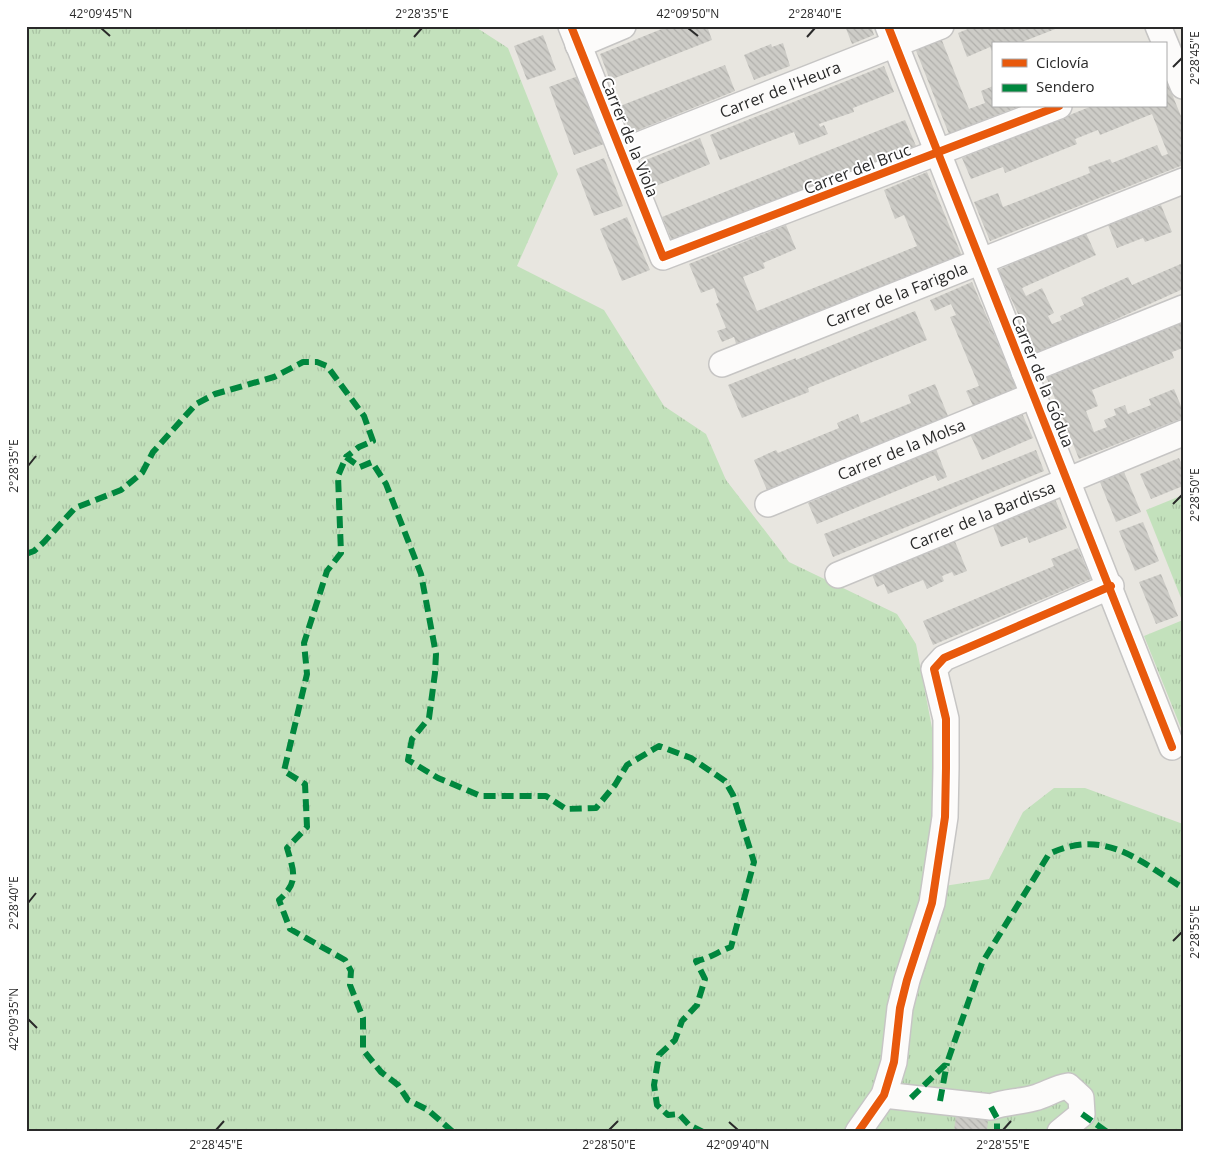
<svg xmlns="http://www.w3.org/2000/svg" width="1209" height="1158" viewBox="0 0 1209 1158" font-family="'Open Sans',sans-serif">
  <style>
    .park { fill: url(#park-tufts) }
    .building { fill: url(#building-back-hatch) }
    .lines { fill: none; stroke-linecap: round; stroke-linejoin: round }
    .minor-casing { stroke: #c6c5c4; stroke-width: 28 }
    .minor { stroke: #fcfbfa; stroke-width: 25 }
    .quiet { stroke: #00873e; stroke-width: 6; stroke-dasharray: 12 6; stroke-linecap: butt }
    .cycleway-casing { stroke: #fff; stroke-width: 11 }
    .cycleway { stroke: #e8590c; stroke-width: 8 }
    .ticks { fill: none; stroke: #2a2a2a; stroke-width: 2 }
    .labels { text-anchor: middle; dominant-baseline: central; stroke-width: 4; stroke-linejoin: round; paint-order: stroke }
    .street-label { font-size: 16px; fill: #2a2a2a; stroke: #fff }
    .neatline { fill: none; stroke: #2a2a2a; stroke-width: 2 }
    .ticks-label { font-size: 12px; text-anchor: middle; fill: #2a2a2a }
  </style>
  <defs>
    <pattern id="park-tufts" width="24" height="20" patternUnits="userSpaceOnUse" patternTransform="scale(1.25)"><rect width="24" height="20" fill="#c3e1bc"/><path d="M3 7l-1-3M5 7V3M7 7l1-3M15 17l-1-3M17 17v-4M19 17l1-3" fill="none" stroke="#a8c1a2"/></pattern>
    <pattern id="building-back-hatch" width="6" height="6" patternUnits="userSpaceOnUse" patternTransform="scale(1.25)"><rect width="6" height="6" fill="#cdccc7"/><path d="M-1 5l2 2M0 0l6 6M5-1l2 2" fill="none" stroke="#b0afab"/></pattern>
  </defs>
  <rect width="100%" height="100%" fill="#e8e6e0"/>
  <g class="park">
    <polygon points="26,26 474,26 508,48 558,174 517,266 604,310 664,406 706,434 726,480 789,562 897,614 916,644 932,728 935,812 925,889 989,879 1023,812 1054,788 1085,788 1183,824 1183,1132 26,1132"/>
    <polygon points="1183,495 1183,603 1146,510"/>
    <polygon points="1183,620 1183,733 1144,636"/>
  </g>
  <g class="building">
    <polygon points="669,26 707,26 712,40 610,80 600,54"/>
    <polygon points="845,26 871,26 874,35 852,44"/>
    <polygon points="975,26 1063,26 1017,44 993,44 993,53 990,47 967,57 958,33"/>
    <polygon points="543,35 556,70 527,80 514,46"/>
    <polygon points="941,38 969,109 985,103 981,91 993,86 993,106 1020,106 949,134 915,48"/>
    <polygon points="783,43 790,66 754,80 744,55 771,44 772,47"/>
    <polygon points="725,65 735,91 631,133 620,106"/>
    <polygon points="884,66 894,92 853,108 854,112 819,124 820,127 824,125 828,134 799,145 794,132 720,160 710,135"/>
    <polygon points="578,76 604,144 574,155 549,87"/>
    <polygon points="1165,77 1183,121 1183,165 990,241 974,202 998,193 1003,207 1090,173 1088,167 1110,159 1112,163 1157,145 1162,156 1168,154 1152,114 1100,135 1098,130 1075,139 1077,144 1005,173 1003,167 971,179 962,158 1092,106 1165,106"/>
    <polygon points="905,120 916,146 673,243 662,217"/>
    <polygon points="700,138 710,164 651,188 641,162"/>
    <polygon points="604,158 623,206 594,216 576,169"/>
    <polygon points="927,172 962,256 737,347 734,337 722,342 717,331 726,328 716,304 719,302 714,288 701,293 689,264 786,225 796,249 763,263 765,268 743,277 757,311 917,246 904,215 895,219 884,190"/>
    <polygon points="1161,205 1172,232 1145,242 1143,238 1117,248 1108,225"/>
    <polygon points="627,217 650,270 622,281 600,229"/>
    <polygon points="1085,231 1096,255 1022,288 1026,296 1042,288 1054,313 1048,316 1052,324 1062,320 1060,316 1084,305 1081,298 1128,277 1132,285 1183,263 1183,289 1037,355 998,270"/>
    <polygon points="972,282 1018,390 974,408 966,391 979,386 950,317 956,315 951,304 935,311 930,300"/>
    <polygon points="915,311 927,340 808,388 809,392 742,418 728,385 796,358 796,360"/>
    <polygon points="1183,322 1183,348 1172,352 1174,358 1092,390 1098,406 1086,411 1094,432 1107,427 1104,420 1116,415 1114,409 1125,405 1128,414 1151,405 1149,399 1174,389 1183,411 1183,418 1079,459 1046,376"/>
    <polygon points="935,384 948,416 767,490 754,460 776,450 778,453 839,428 837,423 858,414 861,423 911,403 908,395"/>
    <polygon points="1021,411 1033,438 982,460 970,434"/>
    <polygon points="936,449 947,477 938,481 935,475 817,524 808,503"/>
    <polygon points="1036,450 1044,471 833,557 824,534"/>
    <polygon points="1179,458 1183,467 1183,486 1151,499 1140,474"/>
    <polygon points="1124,472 1141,512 1116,522 1100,482"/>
    <polygon points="1055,499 1067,528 1029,543 1027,537 1001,547 992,523"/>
    <polygon points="1143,522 1159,561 1135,571 1119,531"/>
    <polygon points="954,539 967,571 954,576 952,572 942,576 944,581 927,589 923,580 888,594 884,584 877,587 871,572"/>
    <polygon points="1078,548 1091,579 933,645 923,621 1054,566 1051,559"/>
    <polygon points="1161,574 1178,616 1156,624 1139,582"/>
    <polygon points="956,1115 988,1119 987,1132 954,1132"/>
  </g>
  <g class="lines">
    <g class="minor-casing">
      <g id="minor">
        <polyline points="571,26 663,257 1059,106"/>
        <polyline points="888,26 1172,747"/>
        <polyline points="1158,26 1183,86"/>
        <polyline points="578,45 623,26"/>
        <path id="s1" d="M 621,152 L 941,26"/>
        <path id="s2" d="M 722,364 L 1183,181"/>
        <polyline points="1024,372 1183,308"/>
        <path id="s3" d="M 768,504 L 1034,395"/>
        <path id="s4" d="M 838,575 L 1183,433"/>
        <path d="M 884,1095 L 991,1107 C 1005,1102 1019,1102 1034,1098 C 1046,1095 1055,1088 1068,1086 L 1081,1098 L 1082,1114 L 1060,1132"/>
        <polyline points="858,1132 884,1095 894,1062 900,1008 907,980 932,903 945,817 946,768 946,719 934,669 944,658 1111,586"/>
      </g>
    </g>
    <use href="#minor" class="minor"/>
    <g class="quiet">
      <polyline points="26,554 34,551 44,542 75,508 121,490 142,473 153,452 196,404 215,394 274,377 303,362 317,362 327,366 364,416 373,441 359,447 346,457"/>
      <path d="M 911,1098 L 947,1063 L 982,963 L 1049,854 C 1104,828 1137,859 1183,888"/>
      <polyline points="940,1101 947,1063"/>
      <polyline points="991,1107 997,1118 997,1132"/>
      <polyline points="1082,1114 1107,1132"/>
      <path d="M 453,1132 L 428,1110 L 408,1100 L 398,1085 L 381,1072 L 363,1050 L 363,1018 L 350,985 L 351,971 L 345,960 L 290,929 L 279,900 C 299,882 294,872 287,848 L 307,827 L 305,784 L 284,771 L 307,674 L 304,643 L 327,571 L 341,553 L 338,476 L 346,457 L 360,467 L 372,462 L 386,484 L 421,574 L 436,654 L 435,673 L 429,718 L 412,739 L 408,760 L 438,778 L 481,796 L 546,796 L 566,809 L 596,808 L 615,785 L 627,765 L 659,746 L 691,758 L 725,781 L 733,795 L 754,862 L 731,947 C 719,951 709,959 696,961 L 705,979 L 697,1005 L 682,1021 L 675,1040 L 659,1055 L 654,1085 L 657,1105 L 668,1115 L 679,1114 L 689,1125 L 703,1132"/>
      <polyline points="477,1132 481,1132"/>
    </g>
    <g class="cycleway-casing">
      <g id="cycleway">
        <polyline points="571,26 663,257 1059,106"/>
        <polyline points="888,26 1172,747"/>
        <polyline points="858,1132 884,1095 894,1062 900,1008 907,980 932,903 945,817 946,768 946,719 934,669 944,658 1111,586"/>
      </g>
    </g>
    <use href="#cycleway" class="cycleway"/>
  </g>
  <path class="ticks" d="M 101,28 L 110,36M 688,28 L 698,36M 414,37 L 422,28M 807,37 L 815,28M 1173,67 L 1182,58M 28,466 L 36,456M 1173,504 L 1182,495M 28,903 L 36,893M 1173,941 L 1182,932M 28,1019 L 37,1028M 729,1122 L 738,1130M 216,1130 L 224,1121M 609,1130 L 618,1121M 1003,1130 L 1011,1121"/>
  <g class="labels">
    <g class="street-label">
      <text stroke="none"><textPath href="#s1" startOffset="171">Carrer de l'Heura</textPath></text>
      <text transform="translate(630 137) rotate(68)">Carrer de la Viola</text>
      <text transform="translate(857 169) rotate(-21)">Carrer del Bruc</text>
      <text stroke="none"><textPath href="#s2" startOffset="188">Carrer de la Farigola</textPath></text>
      <text transform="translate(1043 381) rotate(68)">Carrer de la Gódua</text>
      <text stroke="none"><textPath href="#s3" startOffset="144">Carrer de la Molsa</textPath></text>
      <text stroke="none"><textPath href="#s4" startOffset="156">Carrer de la Bardissa</textPath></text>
    </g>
  </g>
  <rect width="1209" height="1158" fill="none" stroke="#ffffff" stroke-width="55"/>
  <rect x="992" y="42" width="175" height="65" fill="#ffffff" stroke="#aaaaaa"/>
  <rect x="1002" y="59" width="25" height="8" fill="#e8590c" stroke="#aaaaaa"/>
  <text x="1036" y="68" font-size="15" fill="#2a2a2a">Ciclovía</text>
  <rect x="1002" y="84" width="25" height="8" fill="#00873e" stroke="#aaaaaa"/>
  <text x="1036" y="92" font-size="15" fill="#2a2a2a">Sendero</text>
  <rect x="28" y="28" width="1154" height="1102" class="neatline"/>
  <g class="ticks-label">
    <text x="101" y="18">42°09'45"N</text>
    <text x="422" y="18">2°28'35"E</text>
    <text x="688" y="18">42°09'50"N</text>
    <text x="815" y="18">2°28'40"E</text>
    <text transform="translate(1195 58) rotate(-90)" y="4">2°28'45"E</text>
    <text transform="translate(14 466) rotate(-90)" y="4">2°28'35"E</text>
    <text transform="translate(1195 495) rotate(-90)" y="4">2°28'50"E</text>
    <text transform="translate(14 903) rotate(-90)" y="4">2°28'40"E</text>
    <text transform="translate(1195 932) rotate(-90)" y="4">2°28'55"E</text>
    <text transform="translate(14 1019) rotate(-90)" y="4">42°09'35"N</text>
    <text x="216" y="1149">2°28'45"E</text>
    <text x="609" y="1149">2°28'50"E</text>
    <text x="738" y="1149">42°09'40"N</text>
    <text x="1003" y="1149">2°28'55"E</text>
  </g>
</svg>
